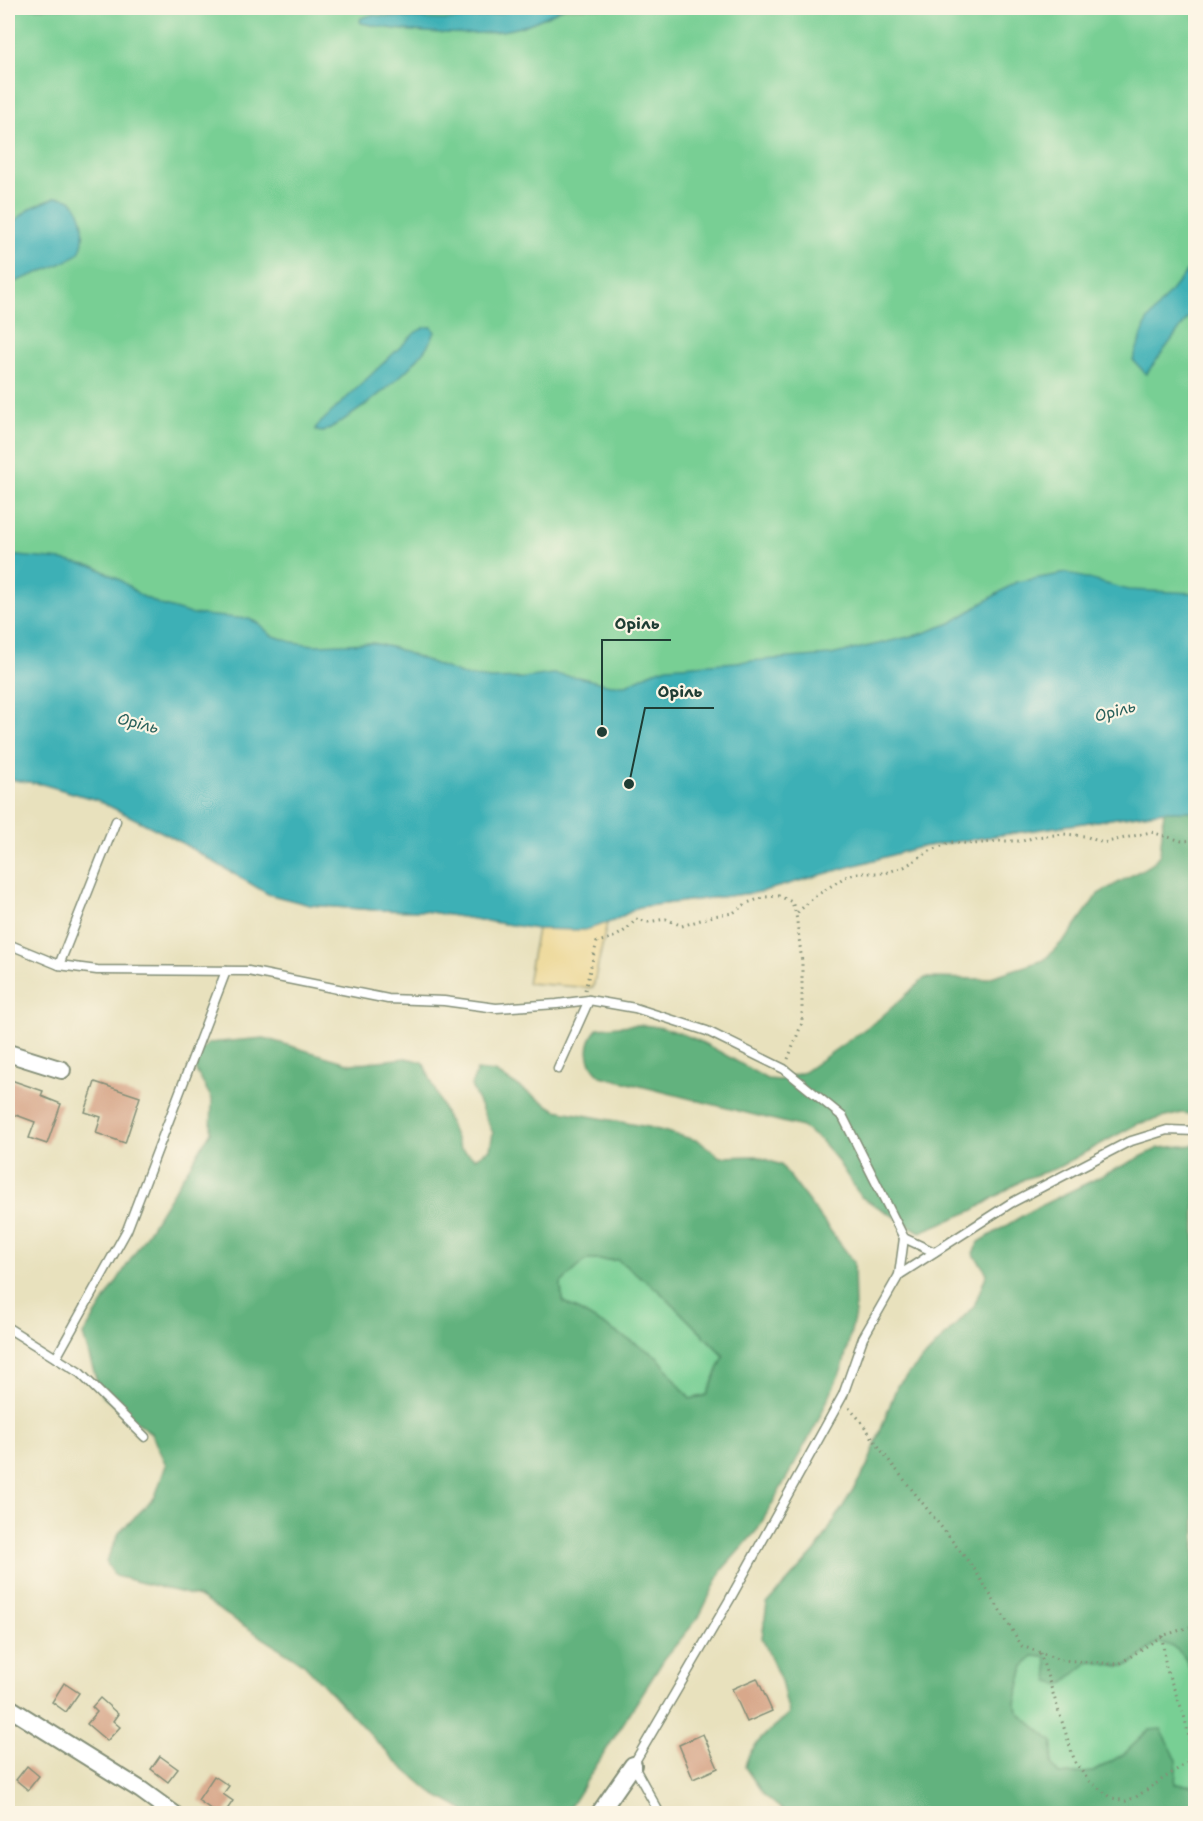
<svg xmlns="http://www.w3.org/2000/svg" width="1203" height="1821" viewBox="0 0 1203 1821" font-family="'Shantell Sans',sans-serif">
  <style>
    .green { fill: #78cf94; stroke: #4c8664; stroke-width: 1.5 }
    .forest { fill: #62b27e; stroke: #407859; stroke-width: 1.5; fill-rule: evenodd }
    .sand { fill: #eeda9e; stroke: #868c69; stroke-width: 1.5 }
    .water { fill: #3eb0b6; stroke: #2e7675; stroke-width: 1.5 }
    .building { fill: #d8a88b }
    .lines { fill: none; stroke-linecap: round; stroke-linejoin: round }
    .service-casing { stroke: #848f78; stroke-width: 11 }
    .minor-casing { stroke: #848f78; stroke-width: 20 }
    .path { stroke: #848f78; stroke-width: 3; stroke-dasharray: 1.5 4.5; stroke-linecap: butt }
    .service { stroke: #fff; stroke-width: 8 }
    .minor { stroke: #fff; stroke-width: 16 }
    .labels { text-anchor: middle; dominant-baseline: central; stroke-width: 4.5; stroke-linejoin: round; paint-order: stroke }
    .water-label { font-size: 16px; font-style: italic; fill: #28605b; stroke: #fcf5e5 }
    .leader { fill: none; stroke: #1f3d34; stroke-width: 2 }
    .callout-dot { fill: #1f3d34; stroke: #fcf5e5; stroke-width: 2 }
    .callout-label { font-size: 16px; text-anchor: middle; font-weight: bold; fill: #1f3d34; stroke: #fcf5e5; stroke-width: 4.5; stroke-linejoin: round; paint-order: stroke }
  </style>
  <rect width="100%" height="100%" fill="#fcf5e5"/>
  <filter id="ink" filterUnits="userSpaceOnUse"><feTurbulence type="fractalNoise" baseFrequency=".0167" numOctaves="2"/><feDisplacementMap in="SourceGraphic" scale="12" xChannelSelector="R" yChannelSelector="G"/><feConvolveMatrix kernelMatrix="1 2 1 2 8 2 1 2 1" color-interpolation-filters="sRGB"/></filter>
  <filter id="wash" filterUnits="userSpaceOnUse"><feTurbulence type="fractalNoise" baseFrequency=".008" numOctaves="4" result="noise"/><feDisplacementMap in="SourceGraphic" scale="24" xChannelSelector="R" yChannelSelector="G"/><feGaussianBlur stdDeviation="1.35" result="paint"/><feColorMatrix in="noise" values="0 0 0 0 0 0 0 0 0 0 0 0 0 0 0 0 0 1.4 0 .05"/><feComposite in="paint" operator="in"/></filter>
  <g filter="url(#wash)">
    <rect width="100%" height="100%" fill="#e8e1bd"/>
    <g class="green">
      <polygon points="8,8 1195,8 1195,811 1164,811 920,847 760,892 639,907 613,921 585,930 537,929 424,911 374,910 310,905 268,894 172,837 97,800 42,784 8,779"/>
      <polygon points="586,1260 618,1260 658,1290 724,1356 707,1395 690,1399 656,1356 562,1301 561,1283"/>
      <path d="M 1158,1642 C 1166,1643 1172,1644 1179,1650 C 1203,1673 1195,1752 1195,1786 L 1175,1784 L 1149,1730 L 1124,1754 L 1093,1772 L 1059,1775 L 1052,1766 L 1053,1742 L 1020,1714 L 1015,1703 L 1024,1666 L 1033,1656 L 1091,1661 L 1117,1667 L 1130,1665 Z"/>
    </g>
    <g class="forest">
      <path d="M 1164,811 L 1195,811 L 1195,1115 L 1182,1113 L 1137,1124 L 1057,1168 L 1024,1179 L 974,1210 L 920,1232 L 861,1197 L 835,1157 L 820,1140 L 802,1127 L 601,1076 C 585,1063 584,1043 598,1028 C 611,1027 623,1025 635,1025 C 683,1024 727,1057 767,1079 L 780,1080 L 804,1072 L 879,1019 L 925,978 L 985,979 L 1044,960 L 1069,935 L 1098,894 L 1152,864 L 1160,854 Z"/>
      <path d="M 264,1038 L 351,1064 L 406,1058 L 423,1062 L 460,1148 L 475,1158 L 490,1149 L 493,1133 L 471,1086 L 477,1070 L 495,1072 L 556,1110 L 648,1127 L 699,1141 L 720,1157 L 756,1156 L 781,1165 L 854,1262 L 855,1314 L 843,1366 L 816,1425 L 758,1529 L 722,1570 L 699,1617 L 665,1658 L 566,1813 L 468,1813 L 432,1793 L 394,1760 L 304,1664 L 199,1597 L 115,1576 L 106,1562 L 119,1533 L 155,1497 L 166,1465 L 151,1433 L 101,1395 L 83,1335 L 211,1132 L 212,1099 L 196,1071 L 197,1054 L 209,1043 ZM 586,1260 L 618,1260 L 658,1290 L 724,1356 L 707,1395 L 690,1399 L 657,1356 L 562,1301 L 561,1283 Z"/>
      <path d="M 1195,1145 L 1195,1695 C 1192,1669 1187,1647 1158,1642 C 1126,1668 1132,1671 1090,1661 L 1061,1685 L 1049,1682 L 1046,1657 L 1033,1656 L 1024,1666 L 1015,1703 L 1020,1714 L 1053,1742 L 1052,1765 L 1059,1775 L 1093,1772 L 1124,1754 L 1149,1730 L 1161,1729 L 1177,1760 L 1175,1784 L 1195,1786 L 1195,1813 L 786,1813 L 764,1795 L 745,1767 C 749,1744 773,1729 789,1714 L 781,1681 L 762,1638 L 767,1604 L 817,1549 L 867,1467 L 897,1386 L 974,1306 L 987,1273 L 973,1253 L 979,1242 L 1032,1210 L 1159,1148 Z"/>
    </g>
    <polygon class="sand" points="607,923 593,988 527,983 537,929 585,930"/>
    <g class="water">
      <path d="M 516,8 L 563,8 C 548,16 530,25 512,29 C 474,38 399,32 361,23 L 360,21 L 361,18 L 371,15 C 419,19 469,26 516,8 Z"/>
      <path d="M 56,197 C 70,198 75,200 80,214 C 84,224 85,240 80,251 C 74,262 22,278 8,285 L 8,227 L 29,209 Z"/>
      <polygon points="1195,261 1195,309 1146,374 1133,360 1147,321"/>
      <path d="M 426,327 L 432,327 L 435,332 C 421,367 357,414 323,432 L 316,431 L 316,427 L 416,332 Z"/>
      <polygon points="8,555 62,560 96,567 120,580 140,595 161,605 191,614 249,619 258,623 271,635 292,642 314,645 373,643 394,648 466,676 491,679 524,678 552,674 578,677 610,685 626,685 652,672 668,667 831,655 921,634 951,623 1016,582 1067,573 1128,590 1195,593 1195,811 1164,811 920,847 760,892 639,907 613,921 585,930 537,929 424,911 374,910 310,905 268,894 172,837 97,800 42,784 8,779"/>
    </g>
    <g id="blocks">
      <g class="building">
        <polygon points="8,1079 43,1091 41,1096 61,1104 47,1144 29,1138 35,1122 8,1112"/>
        <polygon points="95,1082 140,1097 125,1143 96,1133 101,1117 85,1112"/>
        <polygon points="757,1678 772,1711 747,1722 732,1689"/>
        <polygon points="64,1683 79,1693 66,1712 52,1702"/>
        <polygon points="100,1698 118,1714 113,1721 120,1727 107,1741 87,1724 97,1712 92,1707"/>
        <polygon points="703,1734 718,1768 693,1779 679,1745"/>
        <polygon points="160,1756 178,1769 168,1782 151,1769"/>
        <polygon points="27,1766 39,1776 28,1790 16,1780"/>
        <polygon points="214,1776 229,1786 223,1794 233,1801 224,1814 218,1814 198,1800"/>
      </g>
    </g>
  </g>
  <g filter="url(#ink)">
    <use href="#blocks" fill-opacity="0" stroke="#848f78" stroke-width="1.5"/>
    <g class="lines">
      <g class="service-casing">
        <g id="service">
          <polyline points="8,944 59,965 97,970 248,971 388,999 444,1001 496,1008 557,1004 589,1000 635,1008 707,1031 784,1069 843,1117 904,1238 934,1252"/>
          <polyline points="59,965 116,821"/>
          <polyline points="558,1069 589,1000"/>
          <polyline points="899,1275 904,1238"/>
          <polyline points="8,1328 80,1373 145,1437"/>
          <polyline points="56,1358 127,1230 226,971"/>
          <polyline points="660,1814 633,1765 730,1599 843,1395 863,1338 899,1275 1011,1203 1128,1142 1167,1130 1196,1131"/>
        </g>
      </g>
      <g class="minor-casing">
        <g id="minor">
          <polyline points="8,1053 62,1070"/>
          <polyline points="8,1707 141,1790 174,1814"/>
          <polyline points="599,1814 633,1765"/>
        </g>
      </g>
      <g class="path">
        <path d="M 585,990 L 597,942 C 615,938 625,933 636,919 L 648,922 L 666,919 L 682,926 L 713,916 L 733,913 L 747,903 L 765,897 L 779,896 L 792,902 L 796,914 L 814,897 L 845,877 L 858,873 L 885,873 L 904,867 L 930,851 L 951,842 L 974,844 L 999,841 L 1023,841 L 1035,837 L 1064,834 L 1085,836 L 1103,843 L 1151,832 L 1182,841 L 1196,840"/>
        <polyline points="788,1059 802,1023 802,962 796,914"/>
        <polyline points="849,1408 860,1420 884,1454 975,1570 1022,1646 1060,1660 1119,1664 1162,1636 1196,1625"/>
        <polyline points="1162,1636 1166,1668 1184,1715 1189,1737 1188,1762 1196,1768"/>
        <polyline points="1040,1653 1075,1762 1089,1781 1112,1798 1126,1801 1136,1797 1188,1762"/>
      </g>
      <use href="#service" class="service"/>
      <use href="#minor" class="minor"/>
    </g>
  </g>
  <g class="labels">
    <g class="water-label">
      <text transform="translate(1115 711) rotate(-15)">Оріль</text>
      <text transform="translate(138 723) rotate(14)">Оріль</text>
    </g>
  </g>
  <path class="leader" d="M602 732L602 640H671M629 784L645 708H714"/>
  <g class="callout-dot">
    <circle cx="602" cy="732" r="6"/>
    <circle cx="629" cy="784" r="6"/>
  </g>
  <g class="callout-label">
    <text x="637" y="629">Орiль</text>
    <text x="680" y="697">Оріль</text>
  </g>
  <rect width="1203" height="1821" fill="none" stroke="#fcf5e5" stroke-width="30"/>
</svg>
